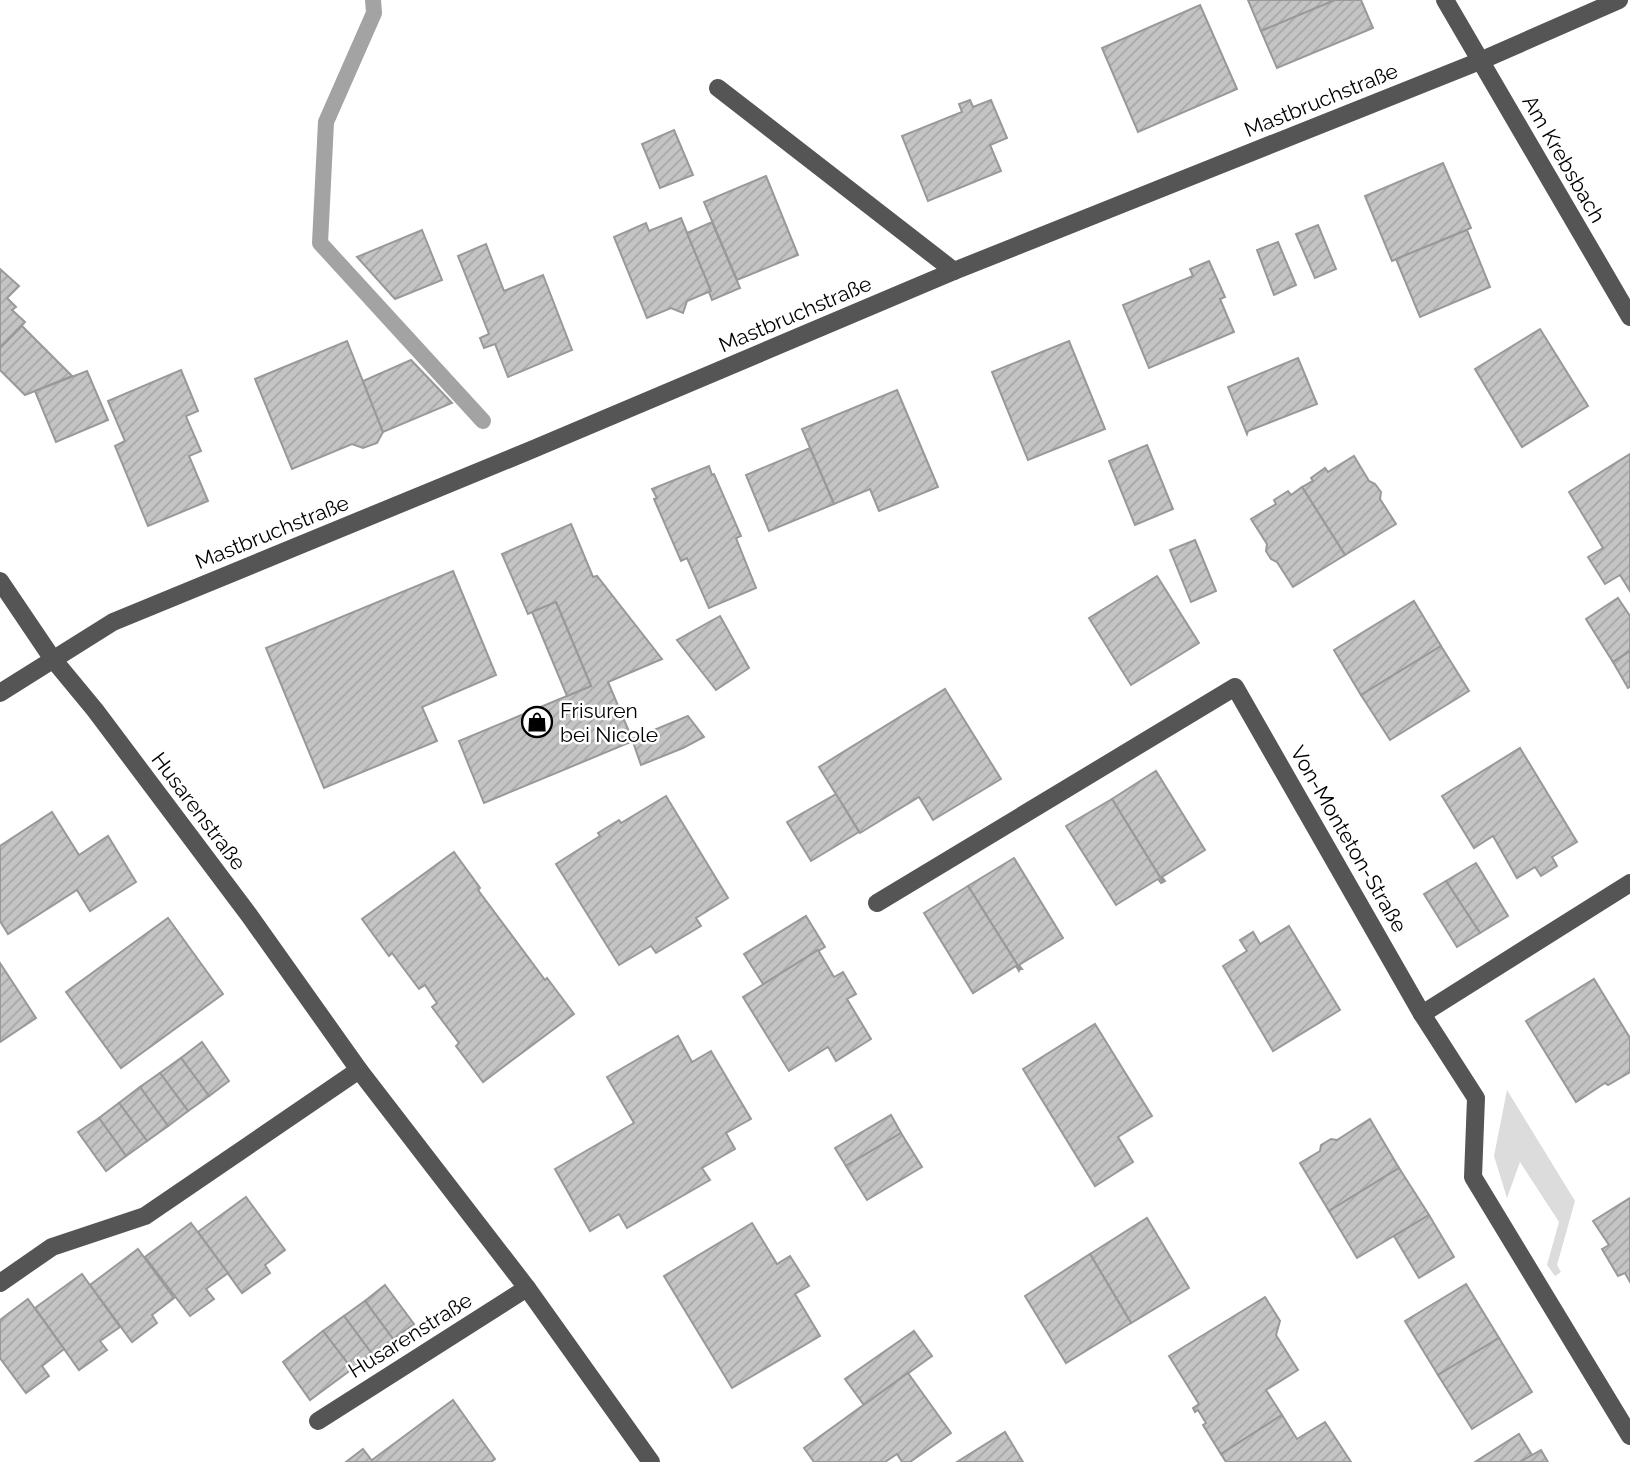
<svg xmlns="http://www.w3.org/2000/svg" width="1630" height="1462" viewBox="0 0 1630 1462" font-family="Raleway,sans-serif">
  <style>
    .grass { fill: #dcdcdc }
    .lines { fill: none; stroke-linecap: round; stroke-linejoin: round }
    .stream { stroke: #a3a3a3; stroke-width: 16 }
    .building { fill: url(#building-hatch); stroke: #999; stroke-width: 2 }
    .minor { stroke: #555; stroke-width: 18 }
    .labels { text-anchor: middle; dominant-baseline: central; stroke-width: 5; stroke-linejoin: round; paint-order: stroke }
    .street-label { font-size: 21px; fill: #000; stroke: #fff }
    .poi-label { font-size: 21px; fill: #000; stroke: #fff; text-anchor: start }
  </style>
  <defs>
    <pattern id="building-hatch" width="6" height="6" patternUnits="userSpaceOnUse" patternTransform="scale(1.75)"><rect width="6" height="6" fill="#c4c4c4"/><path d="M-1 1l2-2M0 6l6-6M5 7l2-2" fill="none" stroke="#a7a7a7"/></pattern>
  </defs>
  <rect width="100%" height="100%" fill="#fff"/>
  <polygon class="grass" points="1507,1090 1575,1201 1557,1265 1561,1272 1555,1276 1547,1265 1559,1222 1520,1162 1507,1198 1494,1156"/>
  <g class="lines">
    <polyline class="stream" points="373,0 374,13 326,122 320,243 483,421"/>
  </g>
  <g class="building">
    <polygon points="1248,0 1335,0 1261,31"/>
    <polygon points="1335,0 1361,0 1373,28 1277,68 1261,31"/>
    <polygon points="1200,5 1237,89 1138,132 1102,48"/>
    <polygon points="970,100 973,107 991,100 1007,138 990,145 1001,171 928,201 902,136 962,112 959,104"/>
    <polygon points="674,130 693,175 660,188 642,144"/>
    <polygon points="1443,163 1471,228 1392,261 1365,196"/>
    <polygon points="766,176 798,255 737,280 704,202"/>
    <polygon points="681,218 711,291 687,301 683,313 671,308 647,318 614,237 646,223 649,231"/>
    <polygon points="712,222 740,288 712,300 709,292 711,291 687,233"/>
    <polygon points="1318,225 1336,269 1315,278 1296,234"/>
    <polygon points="422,230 442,280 395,299 357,257"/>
    <polygon points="1467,230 1490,287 1420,317 1396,259"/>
    <polygon points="1278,242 1296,285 1274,295 1257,250"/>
    <polygon points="486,244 504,291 543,275 572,350 508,377 495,344 484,348 480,338 489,334 458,256"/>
    <polygon points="1209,261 1225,297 1220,299 1234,332 1149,368 1123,305 1193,276 1190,269"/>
    <polygon points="0,269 19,286 7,298 16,307 12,310 25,322 0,348"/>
    <polygon points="22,326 72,376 25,395 0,370 0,348"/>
    <polygon points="1540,329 1588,406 1522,447 1475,369"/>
    <polygon points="347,341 383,432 377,443 363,448 352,444 292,469 255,379"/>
    <polygon points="1069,341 1105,429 1028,460 992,372"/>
    <polygon points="1298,358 1317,404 1248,431 1247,434 1228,387"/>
    <polygon points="411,360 452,403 383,432 363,381"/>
    <polygon points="181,370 198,411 186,416 187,419 201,451 189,456 208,501 148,526 115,446 125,441 108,401"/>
    <polygon points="87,371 108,420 56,442 35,391"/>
    <polygon points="897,390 938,487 879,511 870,489 834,504 802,429"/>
    <polygon points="1147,445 1173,509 1135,525 1109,461"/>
    <polygon points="810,448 834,504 769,531 746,475"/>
    <polygon points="1630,454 1630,591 1620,575 1605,584 1588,557 1603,548 1569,492"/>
    <polygon points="1354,456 1369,481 1375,484 1381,492 1380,499 1396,524 1345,555 1302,487 1313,481 1311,478 1325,468 1328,472"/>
    <polygon points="709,466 712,475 714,474 741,536 736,538 756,588 709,608 687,558 681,561 654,499 657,498 652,489"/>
    <polygon points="1302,487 1345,555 1293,587 1277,562 1271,559 1266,551 1267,544 1251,519 1276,504 1274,500 1288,491 1291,495"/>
    <polygon points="571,524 593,577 597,576 662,659 608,682 633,741 484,803 459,741 591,686 556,602 528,614 502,554"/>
    <polygon points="1195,540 1216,591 1191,602 1170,550"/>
    <polygon points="453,571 496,675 422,707 437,741 324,788 266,648"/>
    <polygon points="1157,576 1199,643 1131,685 1089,618"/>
    <polygon points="1618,598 1630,616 1630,651 1613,662 1586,619"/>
    <polygon points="1414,601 1441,646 1361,695 1334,650"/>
    <polygon points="556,602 591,686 567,696 532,612"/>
    <polygon points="720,616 749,668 716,690 677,640"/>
    <polygon points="1441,646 1469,691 1390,740 1361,695"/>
    <polygon points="1630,651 1630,687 1628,688 1613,662"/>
    <polygon points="945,689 1001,779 933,820 919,797 860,833 819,767"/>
    <polygon points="688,716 704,737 683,748 641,765 632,739"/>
    <polygon points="1520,748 1577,842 1552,857 1557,866 1541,876 1535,867 1517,878 1493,836 1474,848 1442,796"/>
    <polygon points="1156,771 1205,850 1162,877 1165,881 1163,882 1112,799"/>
    <polygon points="836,794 859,832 811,861 787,822"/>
    <polygon points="666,796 728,898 696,918 701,926 656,953 651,946 619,965 556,864 600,836 598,833 619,820 621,823"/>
    <polygon points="1112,799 1163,882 1161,883 1158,879 1116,905 1066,826"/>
    <polygon points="52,812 79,855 108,836 136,882 90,911 77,890 8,934 0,921 0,846"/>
    <polygon points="454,852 480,888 478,890 545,980 547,978 574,1014 483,1082 456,1046 459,1043 432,1007 437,1003 425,985 419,989 392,953 389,956 362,919"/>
    <polygon points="1014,858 1063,938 1019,965 1022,969 1020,969 968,886"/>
    <polygon points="1476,863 1508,916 1480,933 1446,881"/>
    <polygon points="1446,881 1480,933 1457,947 1424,894"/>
    <polygon points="968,886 1020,969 1019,971 1016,966 973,993 924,913"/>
    <polygon points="806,916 825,947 763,984 744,954"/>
    <polygon points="168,918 223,994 121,1068 66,992"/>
    <polygon points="1289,926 1340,1010 1273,1051 1223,966 1247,951 1240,940 1253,932 1260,944"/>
    <polygon points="818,950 834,977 843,972 856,994 847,999 871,1039 836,1061 828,1047 789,1071 743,997"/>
    <polygon points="0,963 36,1018 0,1042"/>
    <polygon points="1594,979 1630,1038 1630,1072 1608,1085 1605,1083 1576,1102 1526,1021"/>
    <polygon points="1095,1024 1152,1116 1118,1137 1133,1162 1095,1186 1023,1069"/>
    <polygon points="678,1036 692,1062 711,1051 751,1119 726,1133 735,1149 702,1168 710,1180 627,1228 619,1214 590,1231 555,1169 634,1123 607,1077"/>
    <polygon points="202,1042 229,1081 209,1096 181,1058"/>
    <polygon points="181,1058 209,1096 188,1111 160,1073"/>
    <polygon points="160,1073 188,1111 168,1126 140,1087"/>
    <polygon points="140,1087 168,1126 147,1141 119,1103"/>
    <polygon points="119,1103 147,1141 126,1156 99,1118"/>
    <polygon points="891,1115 901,1133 846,1166 835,1148"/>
    <polygon points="99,1118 126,1156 106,1171 78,1132"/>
    <polygon points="1370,1119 1399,1168 1329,1211 1300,1163 1320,1151 1321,1145 1331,1139 1337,1140"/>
    <polygon points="901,1133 922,1167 867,1200 846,1166"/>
    <polygon points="1399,1168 1429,1215 1357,1258 1329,1211"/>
    <polygon points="246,1197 285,1250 265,1265 270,1273 242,1293 198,1232"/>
    <polygon points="1630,1198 1630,1282 1625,1273 1618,1276 1602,1249 1609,1245 1593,1221"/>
    <polygon points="1429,1215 1454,1257 1419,1278 1394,1236"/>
    <polygon points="1147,1218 1189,1288 1131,1323 1090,1254"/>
    <polygon points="191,1223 228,1273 206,1289 214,1299 190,1316 145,1257"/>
    <polygon points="752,1223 777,1264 790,1256 809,1286 795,1294 820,1336 732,1388 664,1276"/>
    <polygon points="138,1249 174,1298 152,1315 157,1323 132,1342 90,1285"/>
    <polygon points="1090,1254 1131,1323 1066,1363 1025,1296"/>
    <polygon points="82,1274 120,1327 100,1341 107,1350 79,1370 35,1308"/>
    <polygon points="1466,1284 1499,1338 1438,1375 1405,1321"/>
    <polygon points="385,1285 414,1324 393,1339 365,1301"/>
    <polygon points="1265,1297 1280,1321 1276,1335 1298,1370 1266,1390 1282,1415 1221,1454 1203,1425 1206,1423 1198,1410 1195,1412 1193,1408 1199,1404 1169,1356"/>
    <polygon points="28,1299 64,1349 42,1366 49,1376 26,1393 0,1358 0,1320"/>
    <polygon points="365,1301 393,1339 372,1354 344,1316"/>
    <polygon points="344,1316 372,1354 352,1369 323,1331"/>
    <polygon points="323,1331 352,1369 310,1400 283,1362"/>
    <polygon points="914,1331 932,1356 864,1405 845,1379"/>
    <polygon points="1499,1338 1532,1392 1472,1429 1438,1375"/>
    <polygon points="908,1373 951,1433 910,1462 902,1462 897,1454 885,1462 814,1462 804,1448"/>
    <polygon points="453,1400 495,1459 491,1462 373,1462 372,1460"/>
    <polygon points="1282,1415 1297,1439 1325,1422 1351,1462 1226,1462 1221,1454"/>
    <polygon points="1005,1432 1023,1462 957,1462"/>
    <polygon points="1519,1434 1532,1455 1520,1462 1475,1462"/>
    <polygon points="363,1449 373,1462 346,1462"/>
    <polygon points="1541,1450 1548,1462 1520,1462 1532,1455"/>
  </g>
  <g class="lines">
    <g class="minor">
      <polyline points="1445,0 1630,317"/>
      <polyline points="718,88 954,271"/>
      <polyline points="0,581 52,658 95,710 249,915 359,1070 527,1288 651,1462"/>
      <polyline points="0,693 113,622 531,450 954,271 1480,61 1619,0"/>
      <polyline points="877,903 1235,687 1422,1014 1476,1098 1473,1177 1630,1436"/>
      <polyline points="1422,1014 1630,883"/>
      <polyline points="0,1283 52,1247 145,1216 359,1070"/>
      <polyline points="318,1421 527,1288"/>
    </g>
  </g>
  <defs>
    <g id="shop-ring" transform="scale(1.575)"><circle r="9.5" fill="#fff" stroke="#000" stroke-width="1.5"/><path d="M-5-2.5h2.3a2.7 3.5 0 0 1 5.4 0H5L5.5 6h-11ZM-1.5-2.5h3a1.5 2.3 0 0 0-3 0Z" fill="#000"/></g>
  </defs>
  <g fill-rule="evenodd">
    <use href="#shop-ring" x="537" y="722"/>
  </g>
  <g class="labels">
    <g class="street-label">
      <text transform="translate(1321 100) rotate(-22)">Mastbruchstraße</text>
      <text transform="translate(1564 159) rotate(60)">Am Krebsbach</text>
      <text transform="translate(795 314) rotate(-23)">Mastbruchstraße</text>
      <text transform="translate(272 532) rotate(-22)">Mastbruchstraße</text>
      <text transform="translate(199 811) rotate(53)">Husarenstraße</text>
      <text transform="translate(1349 839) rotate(60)">Von-Monteton-Straße</text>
      <text transform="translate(410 1335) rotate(-32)">Husarenstraße</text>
    </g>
    <g class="poi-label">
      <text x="560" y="710">Frisuren<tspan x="560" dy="24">bei Nicole</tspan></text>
    </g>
  </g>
</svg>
